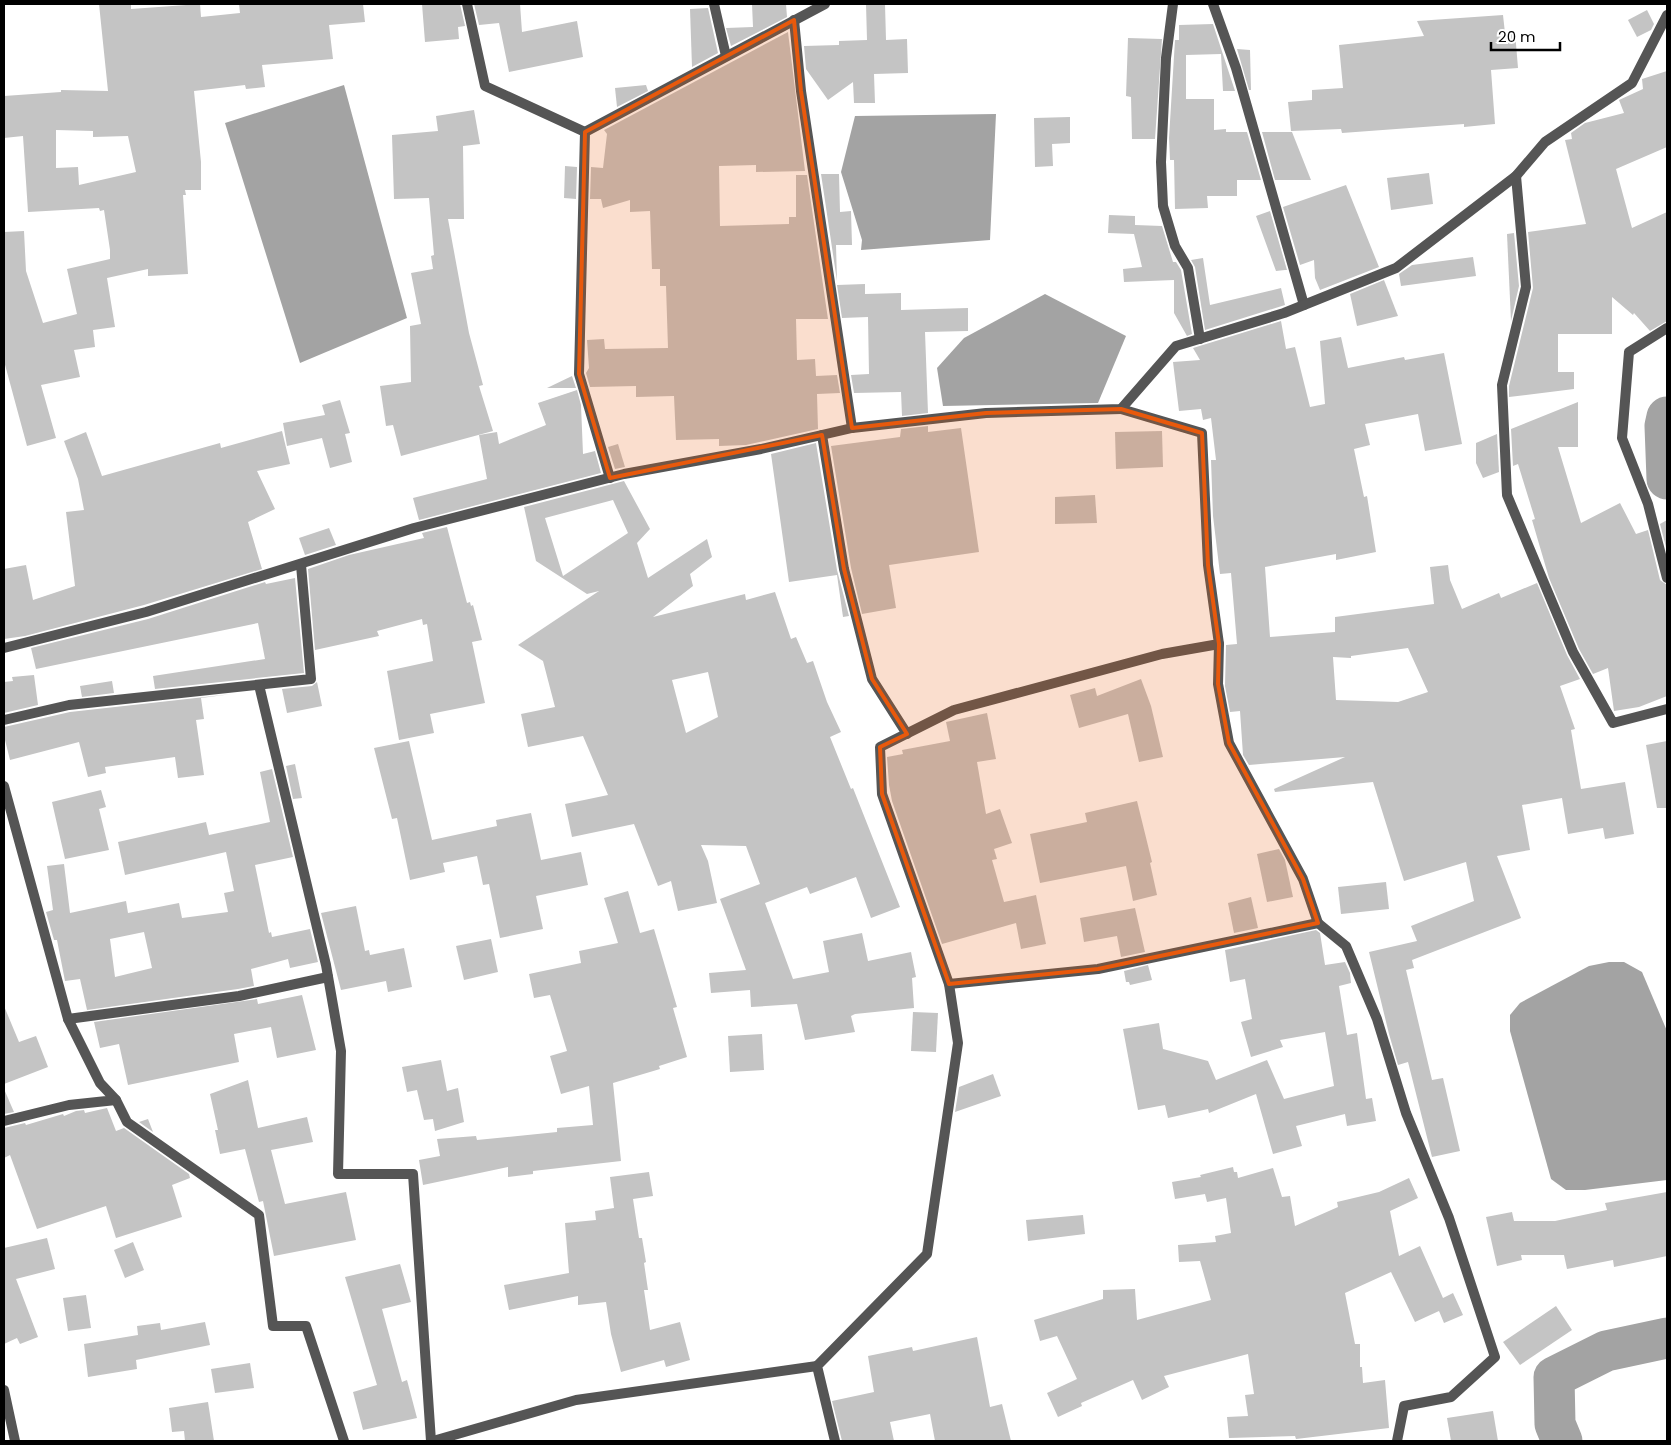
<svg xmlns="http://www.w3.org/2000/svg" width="1671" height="1445" viewBox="0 0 1671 1445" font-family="Poppins,sans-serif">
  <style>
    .water { fill: #a3a3a3 }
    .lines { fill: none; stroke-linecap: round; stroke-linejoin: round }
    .river { stroke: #a3a3a3; stroke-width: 41 }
    .building { fill: #c4c4c4; fill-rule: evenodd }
    .street { stroke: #555; stroke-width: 10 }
    .marked { fill: #e8590c; fill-opacity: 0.2; stroke: #e8590c; stroke-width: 4; stroke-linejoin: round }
  </style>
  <rect width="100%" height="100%" fill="#fff"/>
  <g class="water">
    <polygon points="344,85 407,318 300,363 225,123"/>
    <polygon points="996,114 990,240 861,250 862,240 841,172 855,116"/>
    <polygon points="1045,294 1126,336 1098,403 943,406 937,368 964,338"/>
    <polygon points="1609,962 1624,962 1642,972 1667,1031 1667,1180 1585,1190 1566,1190 1551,1179 1510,1031 1510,1015 1520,1003 1589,966"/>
  </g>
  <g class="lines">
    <g class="river">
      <polyline points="1667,417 1665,426 1667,479"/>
      <polyline points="1562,1441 1555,1424 1554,1377 1606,1351 1667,1338"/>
    </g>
  </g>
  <g class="building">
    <path d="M 99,4 L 131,4 L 131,9 L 200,4 L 201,17 L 240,13 L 239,4 L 363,4 L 365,22 L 329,25 L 333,59 L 262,65 L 265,87 L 246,89 L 245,85 L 194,91 L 201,162 L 201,190 L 185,190 L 186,195 L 183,195 L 188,274 L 148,276 L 148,269 L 107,278 L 115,327 L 93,330 L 95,347 L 74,350 L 80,377 L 41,385 L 56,438 L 27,446 L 4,361 L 4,232 L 24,231 L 26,271 L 43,323 L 77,314 L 67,269 L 110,259 L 110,250 L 104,210 L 100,211 L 99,208 L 28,212 L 23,136 L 4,138 L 4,96 L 61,92 L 61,90 L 108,91 ZM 56,130 L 93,131 L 93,137 L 128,136 L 136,172 L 79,185 L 78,167 L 56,168 Z"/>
    <polygon points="422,4 460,4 465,26 458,27 459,39 425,42"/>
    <polygon points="474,4 520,4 522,32 577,21 583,57 509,72 499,23 479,25"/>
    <polygon points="752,4 786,4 787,17 731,46 726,28 753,27"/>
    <polygon points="866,4 885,4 886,40 907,39 908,73 874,74 875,103 854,103 853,82 828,100 806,69 804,46 839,45 839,41 867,40"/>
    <polygon points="708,8 718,53 692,67 690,9"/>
    <polygon points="1647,10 1654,24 1651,30 1637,37 1628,20"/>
    <polygon points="1503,15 1505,33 1515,32 1518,68 1491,70 1495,124 1464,127 1464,124 1342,133 1341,129 1291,131 1288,102 1312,100 1312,90 1343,88 1339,45 1424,36 1417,21"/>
    <polygon points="1213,24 1235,91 1223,91 1221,54 1186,55 1186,99 1214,99 1214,130 1226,129 1226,132 1247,132 1261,180 1237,180 1237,196 1207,196 1208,208 1175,209 1174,160 1170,160 1169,138 1175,40 1179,40 1179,25"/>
    <polygon points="788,32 805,171 756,172 756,165 719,166 720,226 789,224 789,217 796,217 796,175 807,175 828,319 796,319 797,360 815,359 816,376 837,375 840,393 817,394 818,429 746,445 719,446 719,439 676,440 674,396 636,397 636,386 590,387 586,373 589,368 587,340 604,339 605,349 668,348 666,286 660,286 660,269 652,269 650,211 630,212 630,200 603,208 601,199 590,199 591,167 603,168 607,134 604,130"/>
    <polygon points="1128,38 1162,39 1155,139 1132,139 1131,97 1126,96"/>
    <polygon points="1237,49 1250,50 1251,90 1249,90"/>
    <polygon points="1667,71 1667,147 1616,169 1632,228 1667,212 1667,321 1650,331 1634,313 1633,315 1612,297 1612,334 1558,334 1558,372 1574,372 1574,389 1509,397 1509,386 1533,288 1528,232 1586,224 1565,140 1572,139 1571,133 1585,123 1624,113 1619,100 1643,89 1642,79"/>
    <polygon points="646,85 648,91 617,107 615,88"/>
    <polygon points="474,110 480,144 463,146 464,219 448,219 469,333 483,385 479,386 493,431 401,456 393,425 386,426 380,386 411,382 410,326 421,324 411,273 433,269 431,256 434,255 429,198 394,199 392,135 438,131 436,116"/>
    <polygon points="1070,117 1070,143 1052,144 1053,166 1035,167 1034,118"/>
    <polygon points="1262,132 1292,132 1311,180 1275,180"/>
    <polygon points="565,166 577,167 576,199 564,198"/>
    <polygon points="1429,173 1433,204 1391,210 1387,178"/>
    <polygon points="821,174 839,174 840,212 851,211 852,245 836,245 837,281"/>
    <polygon points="1346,185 1379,267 1320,290 1315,278 1314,260 1300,265 1283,207"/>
    <polygon points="1270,211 1287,270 1285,270 1276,271 1256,216"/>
    <polygon points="1109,215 1135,216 1135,225 1162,226 1173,262 1176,262 1181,270 1192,334 1187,336 1174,313 1174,280 1124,282 1123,269 1142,267 1134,234 1108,233"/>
    <polygon points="1514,233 1519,286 1511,321 1507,234"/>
    <polygon points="1473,257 1476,276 1401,286 1399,274 1412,265"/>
    <polygon points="1203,258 1210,305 1281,288 1285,305 1205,330 1195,267 1191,260"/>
    <polygon points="1384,280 1398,316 1357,326 1350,294"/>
    <polygon points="865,284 865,294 901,293 901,310 968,308 968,331 925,332 928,413 902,416 901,392 854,393 851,375 869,374 868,317 842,318 837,285"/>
    <path d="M 1281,321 L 1286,349 L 1295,347 L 1310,407 L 1325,404 L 1320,341 L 1341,337 L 1348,368 L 1404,357 L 1405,360 L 1444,353 L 1462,444 L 1425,451 L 1418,414 L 1365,424 L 1370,445 L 1354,449 L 1364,497 L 1367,496 L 1376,552 L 1336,560 L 1336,554 L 1265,567 L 1270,637 L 1335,632 L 1335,617 L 1434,604 L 1430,567 L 1448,565 L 1450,580 L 1462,609 L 1499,593 L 1501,598 L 1537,583 L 1567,655 L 1580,679 L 1560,686 L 1575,729 L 1571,730 L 1581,789 L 1625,782 L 1634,834 L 1605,839 L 1603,828 L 1568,834 L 1562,798 L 1522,805 L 1530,850 L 1497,856 L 1521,918 L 1412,960 L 1414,968 L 1406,970 L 1432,1080 L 1443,1078 L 1460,1151 L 1432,1157 L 1408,1062 L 1398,1065 L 1389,1034 L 1369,952 L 1417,941 L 1411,926 L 1474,901 L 1466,862 L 1404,881 L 1373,782 L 1275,792 L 1274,789 L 1345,757 L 1249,765 L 1243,755 L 1240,711 L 1230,712 L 1225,686 L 1226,645 L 1237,644 L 1231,573 L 1220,574 L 1213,516 L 1211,460 L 1216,460 L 1211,418 L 1203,420 L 1201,409 L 1179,411 L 1173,362 L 1200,360 L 1193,348 ZM 1408,648 L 1428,692 L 1398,702 L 1336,700 L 1333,657 L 1351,658 L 1351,656 Z"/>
    <polygon points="572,376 576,388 547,388"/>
    <polygon points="577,390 581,405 583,454 595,451 601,473 419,520 413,498 487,479 479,435 497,432 499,444 546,425 538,403"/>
    <polygon points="340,400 350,433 345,434 352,462 330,468 322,438 287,446 283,423 325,415 322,405"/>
    <polygon points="1578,402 1578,447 1558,447 1581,523 1620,503 1636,534 1648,530 1660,580 1667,585 1667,696 1639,707 1614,711 1608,668 1593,674 1579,649 1549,578 1532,520 1535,519 1518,464 1513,466 1511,429"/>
    <polygon points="928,426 928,432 961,428 979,552 889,565 896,608 862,614 851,568 831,446 900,437 901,429"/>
    <polygon points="282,431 290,464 257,471 275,509 248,522 262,569 144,605 25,636 4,639 4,569 26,565 33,600 75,586 66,512 84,510 78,479 64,441 86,432 102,476 220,443 221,448"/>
    <polygon points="1162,431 1163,467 1116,469 1115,432"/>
    <polygon points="1497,434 1499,472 1483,478 1476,463 1476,443"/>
    <polygon points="816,443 837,570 849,616 843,617 837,575 789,582 771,454"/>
    <polygon points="618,444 625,467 615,469 608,447"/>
    <path d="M 624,481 L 650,529 L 637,543 L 648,578 L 707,539 L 712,557 L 690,574 L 693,586 L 653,617 L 745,594 L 746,600 L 775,592 L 791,639 L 796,637 L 807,663 L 813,661 L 827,702 L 841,732 L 830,737 L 851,789 L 853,788 L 900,907 L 871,918 L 856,877 L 810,894 L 807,887 L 765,903 L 793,979 L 829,972 L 823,941 L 862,933 L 868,961 L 911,952 L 916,977 L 912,978 L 914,1008 L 855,1014 L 851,1016 L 855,1032 L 805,1040 L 797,1004 L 751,1007 L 750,990 L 711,993 L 709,973 L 746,970 L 720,899 L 760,884 L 746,846 L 701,845 L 708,861 L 717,903 L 678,911 L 671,881 L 658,886 L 634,824 L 572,837 L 565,804 L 608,795 L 583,736 L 528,747 L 521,714 L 555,707 L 543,661 L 518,645 L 599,591 L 587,594 L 536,561 L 524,507 ZM 613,500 L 628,533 L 563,576 L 545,518 ZM 708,672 L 718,717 L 686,733 L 672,680 Z"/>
    <polygon points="1095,495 1097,523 1055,524 1055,497"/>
    <polygon points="1667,520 1667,551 1660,524"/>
    <polygon points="447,527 467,603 470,602 471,606 473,605 482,640 472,642 485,703 430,714 434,733 399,740 387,671 433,661 427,624 423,625 422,619 377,631 379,636 315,650 308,569 349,555 424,538 422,533"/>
    <polygon points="329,528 336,545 305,555 299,538"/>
    <polygon points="295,578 304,673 155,689 153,676 265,659 258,623 36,669 31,648 148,619 265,582 266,584"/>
    <polygon points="34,675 38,705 4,713 4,682 13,681 12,677"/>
    <polygon points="1141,679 1151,706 1163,757 1139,762 1128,714 1079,728 1070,695 1095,688 1097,696"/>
    <polygon points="112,681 114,693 82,697 80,686"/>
    <polygon points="317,682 322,706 287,713 282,689 312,686"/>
    <polygon points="232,694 201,698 204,719 196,720 204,775 178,778 175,757 105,767 106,773 88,777 79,742 10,760 4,736 4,727 70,712"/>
    <polygon points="987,713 996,759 977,762 986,814 1000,809 1012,843 994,849 997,859 992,860 1004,902 1036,895 1046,944 1021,949 1016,923 942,944 892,801 889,785 887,757 903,754 902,750 950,741 946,722"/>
    <polygon points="409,741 432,840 497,826 496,820 531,813 541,860 581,852 588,885 536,896 543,929 500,938 489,884 483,885 477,856 443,863 445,872 410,880 397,818 392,819 374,748"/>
    <polygon points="1667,741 1667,808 1657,808 1646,745"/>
    <polygon points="295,764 302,798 293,799 286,766"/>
    <path d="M 272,769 L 293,857 L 255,865 L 269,933 L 271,932 L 272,937 L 310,929 L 318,962 L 290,968 L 288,959 L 251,969 L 254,986 L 238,989 L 87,1010 L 80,979 L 65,981 L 57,940 L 54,940 L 46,912 L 53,910 L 47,866 L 64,864 L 70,913 L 126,901 L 128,913 L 179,903 L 182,918 L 228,912 L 224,893 L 234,891 L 226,852 L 125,875 L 118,842 L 206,822 L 209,835 L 270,822 L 260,772 ZM 144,932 L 152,968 L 115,977 L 110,939 Z"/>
    <polygon points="101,790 106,807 99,809 109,850 65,859 52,802"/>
    <polygon points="1137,801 1152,862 1150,863 1157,895 1133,901 1126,866 1040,883 1030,834 1087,822 1085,813"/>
    <polygon points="1279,849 1285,860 1293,897 1267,902 1257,854"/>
    <polygon points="1386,882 1389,909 1341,914 1338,887"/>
    <polygon points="628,891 640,933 654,929 677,1007 673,1008 687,1057 659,1066 660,1069 613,1083 621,1161 533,1171 533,1174 508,1177 508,1167 423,1185 419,1160 440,1156 437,1139 476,1136 477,1140 557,1132 557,1128 593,1125 589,1086 561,1094 550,1056 567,1051 550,995 534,998 529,974 581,963 579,951 618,943 604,898"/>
    <polygon points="1251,897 1258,928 1234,933 1228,903"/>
    <polygon points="356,906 365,951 369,950 370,955 404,948 412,987 388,992 386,981 341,990 321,913"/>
    <polygon points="1135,908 1145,952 1121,957 1117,936 1084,942 1080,918"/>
    <polygon points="1316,930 1320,933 1325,965 1345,962 1350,973 1351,983 1339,986 1347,1035 1357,1033 1366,1099 1372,1098 1376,1121 1347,1126 1345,1114 1296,1126 1302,1146 1273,1154 1256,1094 1209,1113 1208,1109 1168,1118 1165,1105 1138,1110 1123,1029 1159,1023 1163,1049 1208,1061 1216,1080 1267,1060 1284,1099 1334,1086 1325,1032 1280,1040 1283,1047 1251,1057 1241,1022 1252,1019 1245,979 1230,982 1225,950"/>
    <polygon points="491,939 498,972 464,980 456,946"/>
    <polygon points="1148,965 1152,980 1130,985 1129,982 1126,982 1124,971"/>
    <polygon points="302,995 316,1050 277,1058 271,1027 234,1034 239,1062 128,1085 119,1044 100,1048 94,1022 257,999 258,1004"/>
    <polygon points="4,1006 19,1042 36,1036 48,1067 4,1084"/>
    <polygon points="913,1012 938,1013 936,1052 911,1051"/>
    <polygon points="762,1034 764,1070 730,1072 728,1036"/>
    <polygon points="441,1060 447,1091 458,1088 464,1122 435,1131 433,1119 424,1120 417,1090 407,1092 402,1067"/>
    <polygon points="993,1074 1001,1096 955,1112 959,1087"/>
    <polygon points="248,1080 258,1128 307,1117 313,1142 271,1150 285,1204 346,1192 356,1240 274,1256 263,1201 259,1202 245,1149 220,1154 215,1130 218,1130 210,1094"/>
    <polygon points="4,1089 14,1112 4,1114"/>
    <polygon points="107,1108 116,1131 124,1128 189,1174 190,1178 172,1185 182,1217 116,1238 106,1206 37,1229 10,1155 4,1158 4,1128 25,1123 26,1125 63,1114 64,1116 76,1111 84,1110 85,1113"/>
    <polygon points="148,1119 153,1132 139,1122"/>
    <polygon points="1233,1167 1234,1172 1237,1172 1238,1178 1273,1168 1282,1197 1290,1196 1295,1226 1338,1207 1337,1202 1379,1192 1409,1178 1418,1198 1390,1211 1399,1256 1420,1246 1443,1298 1453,1293 1463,1315 1444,1323 1439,1311 1415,1322 1391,1272 1345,1293 1355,1344 1360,1344 1360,1367 1362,1367 1363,1383 1385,1380 1389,1428 1296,1439 1295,1436 1229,1438 1227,1417 1248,1416 1245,1395 1254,1394 1248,1354 1164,1376 1169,1387 1142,1400 1133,1380 1081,1403 1082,1406 1058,1417 1047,1393 1077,1379 1057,1336 1040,1341 1034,1320 1103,1299 1103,1290 1135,1289 1137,1320 1211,1300 1200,1261 1179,1262 1178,1245 1216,1242 1215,1236 1231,1233 1226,1198 1207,1202 1205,1194 1175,1199 1172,1182 1201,1177 1200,1175"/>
    <polygon points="649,1172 653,1196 633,1199 639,1238 642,1238 646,1262 644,1263 648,1290 644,1290 650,1330 680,1322 690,1360 666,1367 664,1360 621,1372 611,1334 606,1302 578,1305 578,1296 509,1310 504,1285 569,1273 565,1223 596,1220 595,1211 614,1208 610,1177"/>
    <polygon points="1667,1192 1667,1256 1614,1267 1613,1260 1567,1269 1564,1255 1521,1255 1522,1260 1497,1266 1486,1217 1512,1212 1514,1221 1555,1221 1607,1210 1605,1203"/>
    <polygon points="1083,1215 1085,1234 1028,1241 1026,1220"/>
    <polygon points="47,1238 55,1269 16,1279 38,1337 20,1344 17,1338 4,1344 4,1248"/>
    <polygon points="133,1242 144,1270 125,1278 114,1250"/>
    <polygon points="400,1264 411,1302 382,1309 402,1382 407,1380 417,1418 363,1430 353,1392 377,1385 345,1277"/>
    <polygon points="86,1295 91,1328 68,1331 63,1298"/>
    <polygon points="1556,1306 1572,1330 1520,1365 1503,1342"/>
    <polygon points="205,1322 210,1345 136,1360 137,1369 88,1377 84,1344 138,1335 137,1326 160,1323 161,1330"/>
    <polygon points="977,1337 990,1407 1002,1404 1011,1441 935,1441 930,1414 890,1422 894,1441 842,1441 832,1401 874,1392 868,1356 912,1347 913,1351"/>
    <polygon points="250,1363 254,1388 215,1393 211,1369"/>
    <polygon points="208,1402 214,1441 185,1441 184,1431 172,1432 169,1408"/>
    <polygon points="1493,1411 1498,1441 1451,1441 1447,1418"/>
  </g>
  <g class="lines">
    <g class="street">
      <polyline points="467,4 485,86 585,132"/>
      <polyline points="714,4 726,56"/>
      <polyline points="1173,4 1166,58 1161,162 1163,206 1175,246 1188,268 1200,339"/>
      <polyline points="1213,4 1236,68 1304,305"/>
      <polyline points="794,20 801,91 852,428"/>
      <polyline points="1516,176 1526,287 1502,385 1507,495 1573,652 1613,723 1667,709"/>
      <polyline points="1667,328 1629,352 1622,438 1648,504 1667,578"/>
      <polyline points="822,435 844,569 872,679 907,734"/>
      <polyline points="610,478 579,374 585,132 825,4"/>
      <polyline points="1219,644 1218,684 1229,743 1303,879 1318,923 1346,946 1377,1019 1406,1113 1449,1218 1495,1357 1451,1397 1404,1406 1397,1441"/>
      <polyline points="4,648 146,612 414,528 624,474 761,449 852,428 986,413 1121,409 1176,346 1284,313 1396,268 1516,176 1545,142 1632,83 1667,15"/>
      <polyline points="259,685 326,965 341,1051 338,1174 413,1174 431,1441"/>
      <polyline points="4,720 69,705 311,679 301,565"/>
      <polyline points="4,786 68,1019 100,1083 116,1100 69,1105 4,1121"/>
      <polyline points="949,984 1098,969 1318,923"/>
      <polyline points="68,1019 239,996 328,977"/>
      <polyline points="116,1100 127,1122 259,1215 273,1326 306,1326 344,1441"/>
      <polyline points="4,1390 15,1441"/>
      <polyline points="433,1441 576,1400 817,1366"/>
      <polyline points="835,1441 817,1366 927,1254 958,1043 949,984 882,794 880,747 954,710 1162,654 1219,644 1208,565 1202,433 1121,409"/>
    </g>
  </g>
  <path class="marked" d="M 794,20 L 801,91 L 852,428 L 986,413 L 1121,409 L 1202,433 L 1208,565 L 1219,644 L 1218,684 L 1229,743 L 1303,879 L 1318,923 L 1098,969 L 949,984 L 882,794 L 880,747 L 907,734 L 872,679 L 844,569 L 822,435 L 610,478 L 579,374 L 585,132 Z"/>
  <rect width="1671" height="1445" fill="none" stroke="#000000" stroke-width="10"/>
  <path d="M1491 42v8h69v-8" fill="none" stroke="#000000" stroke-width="2.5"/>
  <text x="1498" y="42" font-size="15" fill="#000000" stroke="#ffffff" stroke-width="4" paint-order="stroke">20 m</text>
</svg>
